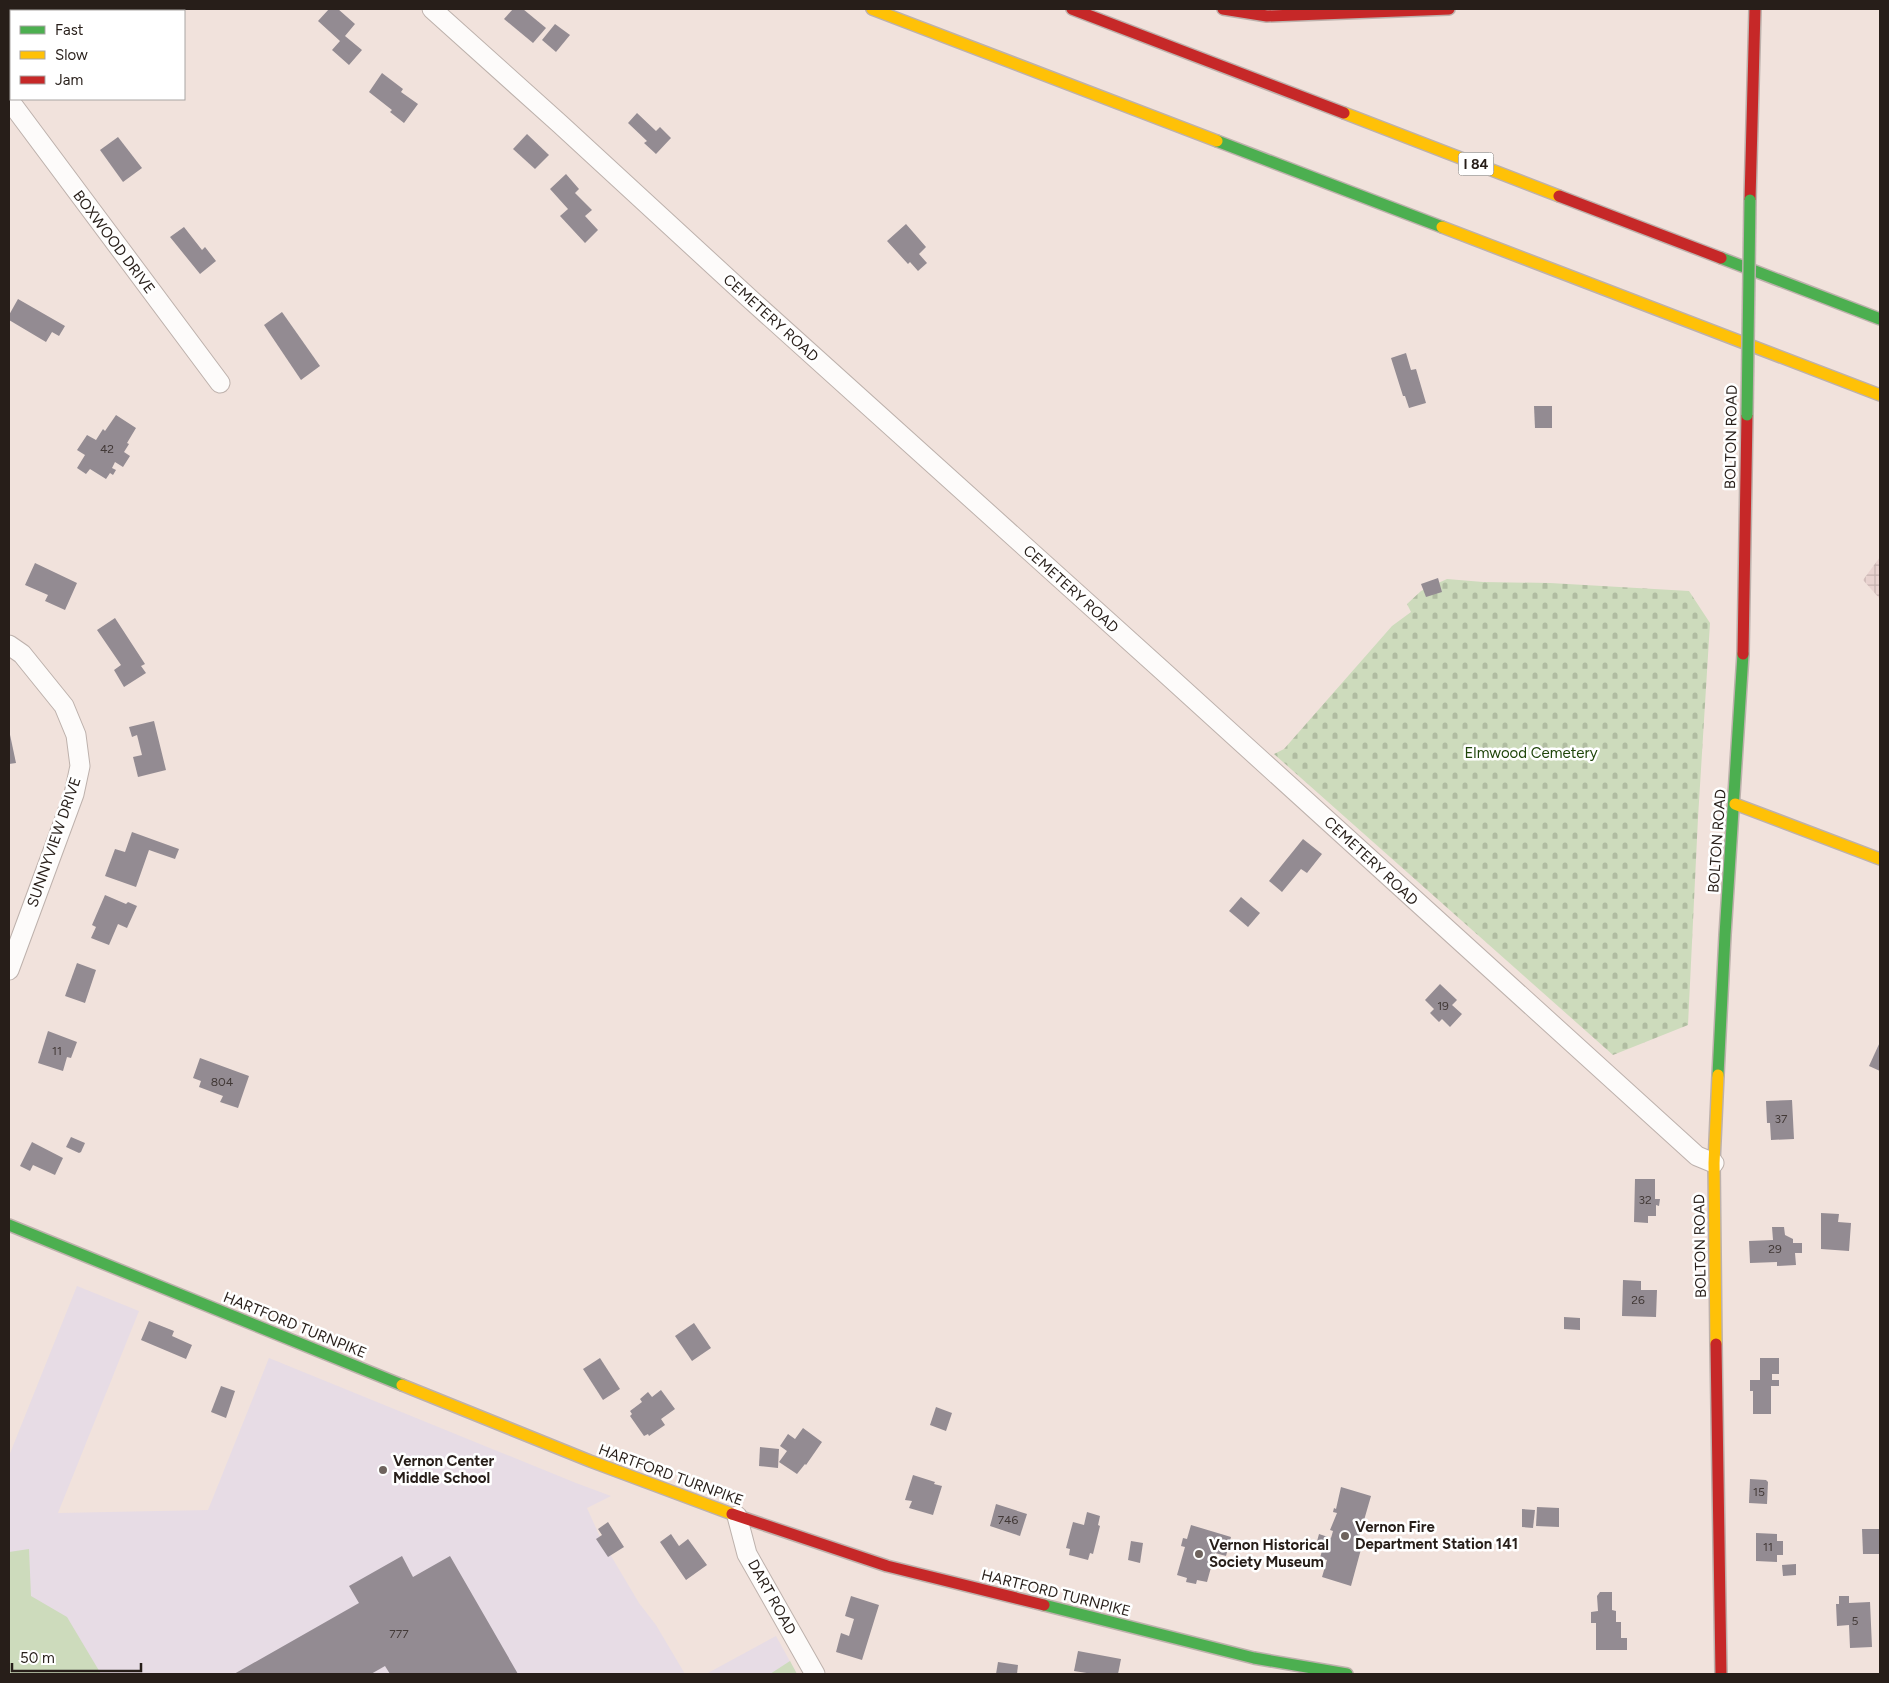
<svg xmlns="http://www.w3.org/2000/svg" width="1889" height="1683" viewBox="0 0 1889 1683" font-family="Figtree,sans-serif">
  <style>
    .industrial { fill: url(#industrial-grid) }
    .education { fill: #e7dce5 }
    .cemetery { fill: url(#cemetery-stones) }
    .park { fill: #cddbbc }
    .building { fill: #938b92 }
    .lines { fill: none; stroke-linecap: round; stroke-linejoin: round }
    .street-casing { stroke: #bdb1ac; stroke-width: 21 }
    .fast-casing { stroke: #bdb1ac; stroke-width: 14 }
    .slow-casing { stroke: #bdb1ac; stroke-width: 14 }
    .jam-casing { stroke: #bdb1ac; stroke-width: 14 }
    .street { stroke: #fdfbfa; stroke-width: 19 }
    .fast { stroke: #4caf50; stroke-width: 11 }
    .slow { stroke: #ffc107; stroke-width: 11 }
    .jam { stroke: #c62828; stroke-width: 11 }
    .fast-bridge-casing { stroke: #bdb1ac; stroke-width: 14; stroke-linecap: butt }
    .fast-bridge { stroke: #4caf50; stroke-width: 11 }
    .poi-dot { fill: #6e635d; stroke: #fff; stroke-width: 2 }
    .labels { text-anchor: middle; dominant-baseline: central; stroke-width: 5; stroke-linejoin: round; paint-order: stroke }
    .number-label { font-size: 12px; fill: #423937 }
    .shield { fill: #fff; stroke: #68625e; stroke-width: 1 }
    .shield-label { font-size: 14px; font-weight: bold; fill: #271e19 }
    .street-label { font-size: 15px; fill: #271e19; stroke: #fff }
    .park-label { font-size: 15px; fill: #1f450a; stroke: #fff }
    .poi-label { font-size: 15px; font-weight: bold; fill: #271e19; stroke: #fff; text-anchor: start }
  </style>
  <defs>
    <pattern id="industrial-grid" width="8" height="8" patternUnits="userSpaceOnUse" patternTransform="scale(1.25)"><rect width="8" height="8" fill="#e8d2cf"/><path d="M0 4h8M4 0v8" fill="none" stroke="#c7b4b1"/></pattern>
    <pattern id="cemetery-stones" width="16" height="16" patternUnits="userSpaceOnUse" patternTransform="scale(1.25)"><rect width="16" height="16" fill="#cddbbc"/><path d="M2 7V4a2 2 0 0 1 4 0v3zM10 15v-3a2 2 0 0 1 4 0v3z" fill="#b0bca1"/></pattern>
  </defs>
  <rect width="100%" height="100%" fill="#f1e2dc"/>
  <polygon class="industrial" points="1880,557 1880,599 1863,580"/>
  <g class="education">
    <polygon points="77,1286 139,1311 58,1513 208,1510 269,1358 576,1483 611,1496 587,1508 601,1539 639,1603 656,1625 685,1674 9,1674 9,1456"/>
    <polygon points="776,1636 797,1674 706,1674"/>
  </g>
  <polygon class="cemetery" points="1447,579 1483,582 1550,583 1689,591 1710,623 1698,818 1688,1025 1613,1055 1274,754 1284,749 1392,626 1411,612 1407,604 1421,591"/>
  <g class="park">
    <polygon points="29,1549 31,1596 67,1617 101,1674 9,1674 9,1552"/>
    <polygon points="790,1661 797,1674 770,1674"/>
  </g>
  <g class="building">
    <polygon points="329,9 338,9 355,24 345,36 362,50 349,65 332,50 340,41 318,21"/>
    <polygon points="513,9 523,9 546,28 533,43 504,19"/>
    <polygon points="555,24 570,35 556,52 542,40"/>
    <polygon points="382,73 403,89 401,92 418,104 404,123 390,112 392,110 369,92"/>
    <polygon points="637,113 656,131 660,127 671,138 656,154 644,143 647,141 628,123"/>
    <polygon points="527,134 549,155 535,169 513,149"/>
    <polygon points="118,137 142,168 123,182 100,150"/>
    <polygon points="566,174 579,189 575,193 592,210 585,216 598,230 585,243 560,216 568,209 550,189"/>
    <polygon points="906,224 926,247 919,254 927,263 918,271 910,262 908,264 887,241"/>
    <polygon points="184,227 202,250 205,247 216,261 200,274 170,237"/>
    <polygon points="18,299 65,326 59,336 52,332 46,342 9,320 9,315"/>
    <polygon points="282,312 320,366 301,380 264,325"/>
    <polygon points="1406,353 1411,370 1416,369 1426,403 1409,408 1405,396 1403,396 1391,358"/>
    <polygon points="1534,406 1552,406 1552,428 1535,428"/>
    <polygon points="116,415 136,428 127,443 129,444 124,452 130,456 123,467 115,462 112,468 116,470 113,475 110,473 106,479 90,469 86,474 77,468 85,455 77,450 87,435 96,440 103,429 105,431"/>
    <polygon points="35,563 77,583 65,610 45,601 48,595 25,585"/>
    <polygon points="1438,578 1442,592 1426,597 1421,584"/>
    <polygon points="115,618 145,664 141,666 146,673 124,687 114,670 121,665 97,630"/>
    <polygon points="154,721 166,770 138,777 133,757 142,755 137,735 132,737 129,727"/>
    <polygon points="9,730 16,763 9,764"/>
    <polygon points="132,832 179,849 175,859 149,850 136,887 105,876 115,849 125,852"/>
    <polygon points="1303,839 1322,854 1307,873 1301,869 1282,892 1269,881"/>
    <polygon points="105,895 126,904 128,902 137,906 127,928 118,924 109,945 91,938 96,927 92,925"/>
    <polygon points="1241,897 1260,913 1248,927 1229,911"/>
    <polygon points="77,963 96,970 85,1003 65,996"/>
    <polygon points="1440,984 1457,1000 1452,1005 1462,1014 1450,1027 1442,1019 1439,1022 1430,1013 1434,1009 1425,1000"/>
    <polygon points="48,1031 77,1042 71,1058 67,1057 63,1071 38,1063"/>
    <polygon points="1880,1042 1880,1071 1869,1066"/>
    <polygon points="200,1058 249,1076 238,1108 220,1102 223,1096 199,1087 201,1081 193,1078"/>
    <polygon points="1792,1100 1794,1139 1771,1140 1770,1123 1767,1123 1766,1101"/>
    <polygon points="71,1137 85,1143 81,1152 79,1153 66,1147"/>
    <polygon points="32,1142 63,1158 55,1175 33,1165 30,1171 20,1166"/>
    <polygon points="1635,1179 1655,1179 1655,1199 1660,1199 1659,1206 1656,1205 1656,1216 1648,1216 1648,1223 1634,1222"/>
    <polygon points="1821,1213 1839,1214 1838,1222 1851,1223 1849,1251 1821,1249"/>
    <polygon points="1772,1227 1784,1227 1785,1235 1793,1239 1793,1243 1802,1243 1802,1253 1795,1253 1796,1265 1777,1266 1777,1262 1750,1263 1749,1241 1773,1240"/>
    <polygon points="1623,1280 1641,1281 1641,1290 1657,1290 1656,1317 1622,1316"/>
    <polygon points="1564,1317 1580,1318 1580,1330 1564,1329"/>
    <polygon points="149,1321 174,1331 172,1336 192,1345 186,1359 141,1340"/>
    <polygon points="694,1323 711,1348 692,1361 675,1336"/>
    <polygon points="600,1358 620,1389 603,1400 583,1369"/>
    <polygon points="1760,1358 1779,1358 1779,1374 1772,1374 1772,1380 1779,1380 1779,1386 1771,1386 1771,1414 1753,1414 1753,1391 1750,1391 1750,1380 1760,1380"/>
    <polygon points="221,1386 235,1391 226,1418 211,1412"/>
    <polygon points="661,1390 675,1409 661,1419 665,1425 649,1436 648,1434 644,1436 630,1416 632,1414 630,1411 642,1402 640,1399 648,1392 652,1397"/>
    <polygon points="936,1407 952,1413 946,1431 930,1425"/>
    <polygon points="803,1428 822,1442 806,1465 805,1464 797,1474 779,1462 787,1451 780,1446 788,1434 795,1439"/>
    <polygon points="760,1447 779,1449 778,1468 759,1466"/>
    <polygon points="913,1475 935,1482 934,1484 942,1486 933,1515 909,1508 912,1501 905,1500"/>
    <polygon points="1750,1479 1766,1480 1768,1482 1767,1504 1749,1503"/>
    <polygon points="1341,1487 1371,1496 1358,1541 1363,1542 1351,1586 1322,1577 1327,1560 1320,1558 1323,1547 1316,1545 1319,1534 1331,1538 1333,1531 1330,1530 1337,1513 1333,1512 1334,1508 1336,1509"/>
    <polygon points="996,1504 1027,1514 1020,1536 990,1526"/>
    <polygon points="1537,1507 1559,1508 1559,1527 1536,1526"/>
    <polygon points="1522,1509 1535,1510 1533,1528 1522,1527"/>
    <polygon points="1087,1512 1100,1516 1098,1525 1100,1526 1093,1554 1090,1553 1088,1560 1069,1555 1070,1549 1066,1548 1073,1522 1084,1525"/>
    <polygon points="608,1522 624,1547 608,1557 596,1539 602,1535 598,1529"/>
    <polygon points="1191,1525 1231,1537 1226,1556 1215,1553 1207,1582 1197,1580 1196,1584 1186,1582 1187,1578 1177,1575 1185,1547 1181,1546 1183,1538 1187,1539"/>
    <polygon points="1862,1529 1880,1529 1880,1554 1863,1554"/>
    <polygon points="1756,1533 1777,1534 1777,1541 1783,1541 1783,1555 1777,1555 1777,1562 1756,1561"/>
    <polygon points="671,1534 679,1546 688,1539 707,1565 686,1580 660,1542"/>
    <polygon points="1131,1541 1143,1543 1140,1563 1128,1560"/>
    <polygon points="402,1556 413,1577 450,1556 518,1674 390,1674 385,1666 371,1674 234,1674 359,1603 349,1586"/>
    <polygon points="1796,1564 1796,1575 1783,1576 1782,1565"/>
    <polygon points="1600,1592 1612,1592 1612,1610 1616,1611 1616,1622 1621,1622 1621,1638 1627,1638 1627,1650 1596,1650 1596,1623 1591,1623 1591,1612 1598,1611 1597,1596"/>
    <polygon points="851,1596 879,1605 862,1660 836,1652 841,1633 849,1636 854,1619 845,1616"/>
    <polygon points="1839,1596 1849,1596 1849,1603 1870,1602 1872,1647 1850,1648 1849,1625 1837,1626 1836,1604 1839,1604"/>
    <polygon points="1078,1651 1121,1659 1118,1674 1093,1674 1074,1671"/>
    <polygon points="998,1662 1018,1665 1017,1674 996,1674"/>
  </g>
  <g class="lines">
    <g class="street-casing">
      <g id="street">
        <polyline points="432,9 560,124 749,298 1164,672 1697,1156 1714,1163"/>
        <polyline points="9,100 220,383"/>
        <polyline points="9,645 22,654 64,706 76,735 80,766 74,794 9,970"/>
        <polyline points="737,1516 747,1554 815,1674"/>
      </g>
    </g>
    <g class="fast-casing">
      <g id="fast">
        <polyline points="1217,141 1442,227"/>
        <polyline points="1721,258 1880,319"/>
        <polyline points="1718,1075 1725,935 1743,654"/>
        <polyline points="9,1225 402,1385"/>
        <polyline points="1044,1605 1254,1658 1347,1674"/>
      </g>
    </g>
    <g class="slow-casing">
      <g id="slow">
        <polyline points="872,9 1217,141"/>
        <polyline points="1344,113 1559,196"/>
        <polyline points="1442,227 1880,395"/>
        <polyline points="1735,804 1880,859"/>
        <polyline points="1716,1344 1714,1163 1718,1075"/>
        <polyline points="402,1385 590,1461 732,1514"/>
      </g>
    </g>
    <g class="jam-casing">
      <g id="jam">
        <polyline points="1072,9 1344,113"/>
        <polyline points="1223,9 1267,16 1449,9"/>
        <polyline points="1559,196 1721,258"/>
        <polyline points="1750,200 1755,9"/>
        <polyline points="1743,654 1747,415"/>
        <polyline points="1716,1344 1721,1674"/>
        <polyline points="732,1514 887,1566 1044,1605"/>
      </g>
    </g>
    <use href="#street" class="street"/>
    <use href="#fast" class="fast"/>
    <use href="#slow" class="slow"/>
    <use href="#jam" class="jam"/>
    <g class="fast-bridge-casing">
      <polyline id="fast-bridge" points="1747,415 1750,200"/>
    </g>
    <use href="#fast-bridge" class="fast-bridge"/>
  </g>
  <g class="poi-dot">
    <circle cx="383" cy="1470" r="5"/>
    <circle cx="1345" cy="1536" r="5"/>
    <circle cx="1199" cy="1554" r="5"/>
  </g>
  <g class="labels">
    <g class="number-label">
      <text x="107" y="449">42</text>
      <text x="1443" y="1006">19</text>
      <text x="57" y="1051">11</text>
      <text x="222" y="1082">804</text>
      <text x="1781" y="1119">37</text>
      <text x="1645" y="1200">32</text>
      <text x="1775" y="1249">29</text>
      <text x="1638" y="1300">26</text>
      <text x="1759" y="1492">15</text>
      <text x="1008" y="1520">746</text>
      <text x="1768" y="1547">11</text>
      <text x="1855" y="1621">5</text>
      <text x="399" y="1634">777</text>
    </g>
    <rect class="shield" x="1458.5" y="152.5" width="35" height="23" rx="4"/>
    <g class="shield-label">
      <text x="1476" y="164">I 84</text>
    </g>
    <g class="street-label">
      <text transform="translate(114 242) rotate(53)">BOXWOOD DRIVE</text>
      <text transform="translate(771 318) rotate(42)">CEMETERY ROAD</text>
      <text transform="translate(1731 437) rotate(-89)">BOLTON ROAD</text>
      <text transform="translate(1071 589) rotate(42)">CEMETERY ROAD</text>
      <text transform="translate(1717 841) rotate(-86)">BOLTON ROAD</text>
      <text transform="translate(54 842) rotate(-71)">SUNNYVIEW DRIVE</text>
      <text transform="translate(1371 861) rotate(43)">CEMETERY ROAD</text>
      <text transform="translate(1700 1246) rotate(-91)">BOLTON ROAD</text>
      <text transform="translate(295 1325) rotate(22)">HARTFORD TURNPIKE</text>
      <text transform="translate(671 1475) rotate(20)">HARTFORD TURNPIKE</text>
      <text transform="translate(1056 1593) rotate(14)">HARTFORD TURNPIKE</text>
      <text transform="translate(772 1597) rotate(61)">DART ROAD</text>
    </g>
    <g class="park-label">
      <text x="1531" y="753">Elmwood Cemetery</text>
    </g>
    <g class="poi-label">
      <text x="393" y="1461">Vernon Center<tspan x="393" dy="17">Middle School</tspan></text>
      <text x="1355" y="1527">Vernon Fire<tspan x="1355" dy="17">Department Station 141</tspan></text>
      <text x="1209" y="1545">Vernon Historical<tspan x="1209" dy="17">Society Museum</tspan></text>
    </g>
  </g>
  <rect width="1889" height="1683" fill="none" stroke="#271e19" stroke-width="20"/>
  <rect x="10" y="10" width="175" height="90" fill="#ffffff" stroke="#a9a5a3"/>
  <rect x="20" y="26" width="25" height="8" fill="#4caf50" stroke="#a9a5a3"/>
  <text x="55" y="35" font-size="15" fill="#271e19">Fast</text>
  <rect x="20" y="51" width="25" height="8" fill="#ffc107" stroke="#a9a5a3"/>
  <text x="55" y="60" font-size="15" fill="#271e19">Slow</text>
  <rect x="20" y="76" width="25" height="8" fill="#c62828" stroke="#a9a5a3"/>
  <text x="55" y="85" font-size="15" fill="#271e19">Jam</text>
  <path d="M12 1663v8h129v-8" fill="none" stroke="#271e19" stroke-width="2.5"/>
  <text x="20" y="1663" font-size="15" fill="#271e19" stroke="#ffffff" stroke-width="4" paint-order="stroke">50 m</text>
</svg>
